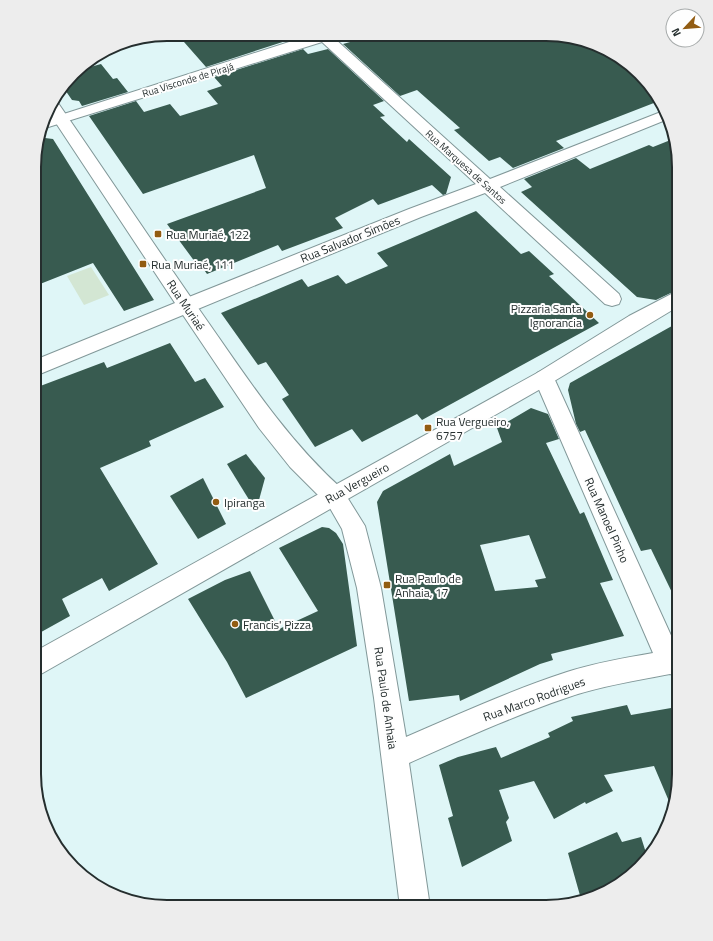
<svg xmlns="http://www.w3.org/2000/svg" width="713" height="941" viewBox="0 0 713 941" font-family="'Titillium Web',sans-serif">
  <style>
    .green { fill: #d3e6d3 }
    .building { fill: #385b50; fill-rule: evenodd }
    .lines { fill: none; stroke-linecap: round; stroke-linejoin: round }
    .minor-casing { stroke: #829899; stroke-width: 2 }
    .tertiary-casing { stroke: #829899; stroke-width: 2 }
    .secondary-casing { stroke: #829899; stroke-width: 2 }
    .minor { fill: #fff; fill-rule: evenodd }
    .tertiary { fill: #fff; fill-rule: evenodd }
    .secondary { fill: #fff; fill-rule: evenodd }
    .poi-dot { fill: #925c12; stroke: #fefefe; stroke-width: 1.5 }
    .labels { text-anchor: middle; dominant-baseline: central; stroke-width: 4; stroke-linejoin: round; paint-order: stroke }
    .far-street-label { font-size: 10px; fill: #252e2e; stroke: #fefefe }
    .poi-label { font-size: 12px; fill: #252e2e; stroke: #fefefe; text-anchor: start }
    .street-label { font-size: 12px; fill: #252e2e; stroke: #fefefe }
    .rim { fill: none; stroke: #252e2e; stroke-width: 2 }
  </style>
  <rect width="100%" height="100%" fill="#dff6f7"/>
  <polygon class="green" points="91,267 109,295 84,305 67,276"/>
  <g class="building">
    <polygon points="209,34 229,34 231,37 240,34 287,34 292,39 206,67 184,42"/>
    <polygon points="375,35 563,35 627,61 659,101 556,141 564,148 513,168 500,157 489,161 454,130 460,128 417,90 400,96 343,44"/>
    <polygon points="303,49 308,54 328,49 384,101 373,105 385,116 380,117 407,142 409,139 451,177 446,194 443,195 432,185 378,205 373,199 335,218 343,228 282,251 278,245 207,274 198,261 195,262 167,224 266,188 254,155 143,194 89,116 136,101 144,112 170,104 180,116 218,104 207,91 222,86 214,77"/>
    <polygon points="101,64 113,79 117,78 128,92 82,106 79,101 72,100 63,87 76,71"/>
    <polygon points="45,138 53,139 154,300 124,311 93,263 35,286 35,177 39,176 35,166 35,150 38,140"/>
    <polygon points="673,139 679,167 679,289 656,300 637,297 521,192 532,187 524,179 576,158 590,169 649,145 653,147"/>
    <polygon points="476,211 521,254 529,251 554,274 549,276 599,323 422,420 417,414 362,442 352,429 315,447 282,399 289,395 266,362 258,365 221,313 302,279 308,287 338,275 346,284 388,266 377,253"/>
    <polygon points="679,322 679,607 651,549 641,551 585,430 580,432 576,424 568,390 570,383"/>
    <polygon points="170,343 195,382 205,378 224,407 149,441 151,446 100,468 158,564 109,591 102,578 62,599 70,616 34,636 35,388 104,362 107,368"/>
    <path d="M 531,408 L 548,414 L 559,439 L 546,443 L 580,514 L 584,512 L 613,580 L 600,583 L 624,636 L 551,654 L 553,660 L 540,664 L 460,701 L 459,695 L 409,701 L 377,502 L 383,491 L 450,454 L 454,466 L 502,442 L 497,428 ZM 529,535 L 546,578 L 535,580 L 538,587 L 495,591 L 480,545 Z"/>
    <polygon points="246,454 265,478 256,511 227,464"/>
    <polygon points="203,478 226,524 198,539 170,496"/>
    <polygon points="322,527 329,528 336,533 343,544 357,646 246,698 227,662 188,599 225,580 250,571 279,629 318,611 279,548"/>
    <polygon points="627,705 631,715 671,708 679,726 679,783 671,806 654,766 604,775 613,791 586,804 585,802 554,819 534,781 499,790 509,818 506,822 512,841 462,867 448,818 453,816 439,765 458,757 496,747 501,758 550,737 548,733 573,721 571,717"/>
    <polygon points="617,832 622,842 641,837 647,856 605,893 581,899 568,853"/>
  </g>
  <g class="lines">
    <g class="minor-casing">
      <g id="minor">
        <polygon points="314,34 340,35 334,38 490,179 666,110 668,119 500,187 619,294 621,299 619,304 612,306 605,304 485,193 421,217 193,311 186,313 179,311 177,306 179,301 409,209 476,184 322,42 42,129 45,120"/>
        <path d="M 544,370 L 551,373 L 554,378 L 679,653 L 679,677 L 670,674 C 635,681 600,686 566,698 C 513,716 461,740 409,763 L 430,907 L 400,907 L 374,698 L 357,588 L 342,529 L 323,496 L 326,489 L 334,486 L 342,489 L 365,526 L 381,588 L 406,737 C 459,714 512,690 567,672 C 595,663 624,658 653,653 L 534,378 L 537,373 Z"/>
      </g>
    </g>
    <g class="tertiary-casing">
      <path id="tertiary" d="M 53,99 L 56,100 C 110,178 162,257 217,335 C 255,390 292,444 342,489 L 345,496 L 342,503 L 334,506 L 326,503 L 290,467 L 259,428 L 183,315 L 35,376 L 35,360 L 175,303 L 48,111 Z"/>
    </g>
    <g class="secondary-casing">
      <polygon id="secondary" points="679,290 679,306 551,383 34,678 34,652 537,373 629,316"/>
    </g>
    <use href="#minor" class="minor"/>
    <use href="#tertiary" class="tertiary"/>
    <use href="#secondary" class="secondary"/>
  </g>
  <g class="poi-dot">
    <rect x="154" y="230" width="8" height="8" rx="2"/>
    <rect x="139" y="260" width="8" height="8" rx="2"/>
    <circle cx="590" cy="315" r="4"/>
    <rect x="424" y="424" width="8" height="8" rx="2"/>
    <circle cx="216" cy="502" r="4"/>
    <rect x="383" y="581" width="8" height="8" rx="2"/>
    <circle cx="235" cy="624" r="4"/>
  </g>
  <g class="labels">
    <g class="far-street-label">
      <text transform="translate(188 80) rotate(-17)">Rua Visconde de Pirajá</text>
      <text transform="translate(466 167) rotate(42)">Rua Marquesa de Santos</text>
    </g>
    <g class="poi-label">
      <text x="166" y="234">Rua Muriaé, 122</text>
      <text x="151" y="264">Rua Muriaé, 111</text>
      <text x="582" y="308" text-anchor="end">Pizzaria Santa<tspan x="582" dy="14">Ignorancia</tspan></text>
      <text x="436" y="421">Rua Vergueiro,<tspan x="436" dy="14">6757</tspan></text>
      <text x="224" y="502">Ipiranga</text>
      <text x="395" y="578">Rua Paulo de<tspan x="395" dy="14">Anhaia, 17</tspan></text>
      <text x="243" y="624">Francis' Pizza</text>
    </g>
    <g class="street-label">
      <text transform="translate(350 239) rotate(-22)">Rua Salvador Simões</text>
      <text transform="translate(186 305) rotate(56)">Rua Muriaé</text>
      <text transform="translate(357 483) rotate(-29)">Rua Vergueiro</text>
      <text transform="translate(607 520) rotate(66)">Rua Manoel Pinho</text>
      <text transform="translate(386 698) rotate(82)">Rua Paulo de Anhaia</text>
      <text transform="translate(534 699) rotate(-20)">Rua Marco Rodrigues</text>
    </g>
  </g>
  <path d="M0 0H713V941H0ZM167 41H546A126 126 0 0 1 672 167V774A126 126 0 0 1 546 900H167A126 126 0 0 1 41 774V167A126 126 0 0 1 167 41Z" fill="#ededed" fill-rule="evenodd"/>
  <path class="rim" d="M167 41H546A126 126 0 0 1 672 167V774A126 126 0 0 1 546 900H167A126 126 0 0 1 41 774V167A126 126 0 0 1 167 41Z"/>
  <g transform="translate(685 28) rotate(244)"><circle r="19" fill="#fefefe" stroke="#a7abab"/>
  <path d="M0-3L7 15L0 10L-7 15Z" fill="#925c12"/>
  <text y="-6" font-size="11" font-weight="bold" text-anchor="middle" fill="#252e2e">N</text>
  </g>
</svg>
